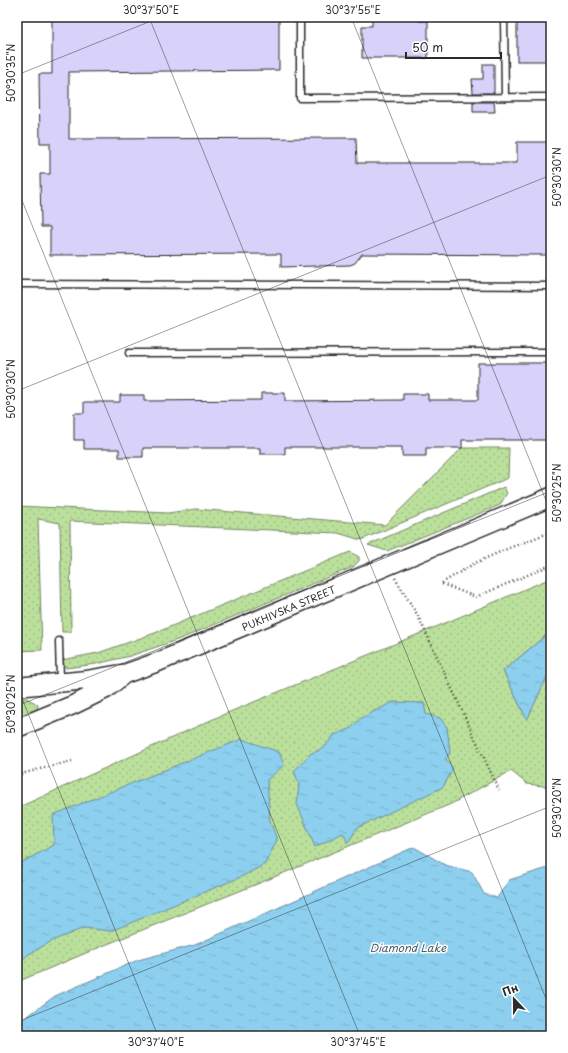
<svg xmlns="http://www.w3.org/2000/svg" width="568" height="1053" viewBox="0 0 568 1053" font-family="'Playpen Sans',sans-serif">
  <style>
    .grass { fill: url(#grass-dots); stroke: #738663 }
    .water { fill: url(#water-ripples); stroke: #668da0 }
    .building { fill: #d8d1fa; stroke: #2b2b2b }
    .lines { fill: none; stroke-linecap: round; stroke-linejoin: round }
    .lane-casing { stroke: #2b2b2b; stroke-width: 9 }
    .secondary-casing { stroke: #2b2b2b; stroke-width: 21 }
    .path { stroke: #2b2b2b; stroke-width: 2.5; stroke-dasharray: 1 3; stroke-linecap: butt }
    .lane { stroke: #fff; stroke-width: 6 }
    .secondary { stroke: #fff; stroke-width: 18 }
    .ticks { fill: none; stroke: #2b2b2b; stroke-width: 1; stroke-opacity: 0.45 }
    .labels { text-anchor: middle; dominant-baseline: central; stroke-width: 3; stroke-linejoin: round; paint-order: stroke }
    .street-label { font-size: 10px; fill: #2b2b2b; stroke: #fff }
    .water-label { font-size: 11px; font-style: italic; fill: #485c66; stroke: #fff }
    .neatline { fill: none; stroke: #2b2b2b; stroke-width: 1.5 }
    .ticks-label { font-size: 10px; text-anchor: middle; fill: #2b2b2b }
  </style>
  <defs>
    <pattern id="grass-dots" width="8" height="8" patternUnits="userSpaceOnUse"><rect width="8" height="8" fill="#bbe09b"/><path d="M2 2h.1M6 6h.1" fill="none" stroke="#a1c086" stroke-width="1.8" stroke-linecap="round"/></pattern>
    <pattern id="water-ripples" width="26" height="14" patternUnits="userSpaceOnUse"><rect width="26" height="14" fill="#8dcfee"/><path d="M2 4q2-2 4 0t4 0M15 11q2-2 4 0t4 0" fill="none" stroke="#7ab2cc"/></pattern>
  </defs>
  <rect width="100%" height="100%" fill="#fff"/>
  <filter id="ink" filterUnits="userSpaceOnUse"><feTurbulence type="fractalNoise" baseFrequency=".025" numOctaves="2"/><feDisplacementMap in="SourceGraphic" scale="8" xChannelSelector="R" yChannelSelector="G"/><feConvolveMatrix kernelMatrix="1 2 1 2 8 2 1 2 1" color-interpolation-filters="sRGB"/></filter>
  <g filter="url(#ink)">
    <g class="grass">
      <polygon points="462,448 509,448 508,478 361,540 338,533 70,521 71,632 62,632 60,523 38,519 42,650 17,651 17,506 168,513 196,509 385,525"/>
      <polygon points="504,487 507,493 500,505 387,551 368,545"/>
      <polygon points="350,552 359,557 359,561 353,567 180,639 130,656 96,664 66,668 62,660 98,653 155,633"/>
      <polygon points="551,578 551,631 503,671 527,719 551,668 551,730 545,736 551,741 551,787 527,784 511,771 451,804 262,882 105,945 17,982 17,808 220,716 443,624"/>
      <polygon points="26,698 34,702 38,705 37,710 33,714 17,721 17,700"/>
    </g>
    <g class="water">
      <polygon points="551,631 551,668 527,720 503,671"/>
      <polygon points="393,702 424,703 426,714 440,718 447,727 450,752 446,759 453,769 443,787 357,828 348,843 343,833 315,847 297,804 299,784 294,771 310,754 324,748 334,735 350,729 361,718"/>
      <polygon points="242,739 279,752 284,765 267,780 270,821 277,840 265,864 243,876 111,931 84,928 54,940 29,954 17,964 17,865 54,845 53,815"/>
      <polygon points="414,847 445,865 472,872 484,894 497,898 509,880 551,867 551,1036 17,1036 17,1024 55,996 138,960 195,945"/>
    </g>
    <g class="building">
      <polygon points="52,17 279,17 279,70 69,72 69,139 356,138 357,163 517,163 517,142 551,142 551,255 362,254 355,263 350,265 281,267 281,254 50,255 50,227 41,227 40,174 50,174 50,143 40,143 39,74 52,74"/>
      <polygon points="372,17 419,17 419,21 428,21 428,58 362,58 362,26 372,26"/>
      <rect x="517" y="17" width="34" height="44"/>
      <polygon points="483,64 494,64 494,93 473,93 472,79 483,79"/>
      <polygon points="473,102 494,102 495,112 473,112"/>
      <polygon points="478,363 551,363 551,440 462,440 462,448 426,448 426,456 402,456 402,447 285,447 285,454 260,454 260,448 143,448 143,457 119,457 119,449 84,449 84,440 74,440 74,413 84,413 84,402 120,402 120,395 144,395 144,401 261,400 261,393 285,393 285,401 403,400 403,394 428,394 428,400 478,400"/>
    </g>
    <g class="lines">
      <g class="lane-casing">
        <g id="lane">
          <polyline points="300,17 300,98 551,97"/>
          <polyline points="504,17 505,97"/>
          <polyline points="17,284 551,286"/>
          <polyline points="129,353 551,352"/>
          <polyline points="59,641 60,681"/>
        </g>
      </g>
      <g class="secondary-casing">
        <g id="secondary">
          <path id="s1" d="M 17,687 L 86,680 L 127,673 L 158,662 L 551,497"/>
          <polyline points="17,728 73,705 106,689 123,675"/>
        </g>
      </g>
      <g class="path">
        <polyline points="395,578 418,616 499,790"/>
        <polyline points="442,583 475,563 509,548 551,532"/>
        <polyline points="442,584 476,597 551,565"/>
        <polyline points="17,775 72,761"/>
      </g>
      <use href="#lane" class="lane"/>
      <use href="#secondary" class="secondary"/>
    </g>
  </g>
  <path class="ticks" d="M 149,17 L 551,1011M 351,17 L 551,513M 17,75 L 161,17M 17,188 L 360,1036M 17,391 L 551,175M 17,686 L 158,1036M 17,706 L 551,491M 17,1022 L 551,806"/>
  <g class="labels">
    <g class="street-label">
      <text stroke="none"><textPath href="#s1" startOffset="285">PUKHIVSKA STREET</textPath></text>
    </g>
    <g class="water-label">
      <text x="408" y="947">Diamond Lake</text>
    </g>
  </g>
  <rect width="568" height="1053" fill="none" stroke="#fff" stroke-width="44"/>
  <g transform="translate(514 999) rotate(338)" stroke="#ffffff" stroke-width="3" paint-order="stroke">
  <path d="M0-3L7 15L0 10L-7 15Z" fill="#2b2b2b"/>
  <text y="-6" font-size="11" font-weight="bold" text-anchor="middle" fill="#2b2b2b">Пн</text>
  </g>
  <path d="M406 52v6h95v-6" fill="none" stroke="#2b2b2b" stroke-width="2"/>
  <text x="412" y="52" font-size="12" fill="#2b2b2b" stroke="#ffffff" stroke-width="3" paint-order="stroke">50 m</text>
  <rect x="22" y="22" width="524" height="1009" class="neatline"/>
  <g class="ticks-label">
    <text x="151" y="14">30°37'50"E</text>
    <text x="353" y="14">30°37'55"E</text>
    <text transform="translate(11 73) rotate(-90)" y="4">50°30'35"N</text>
    <text transform="translate(557 177) rotate(-90)" y="4">50°30'30"N</text>
    <text transform="translate(11 389) rotate(-90)" y="4">50°30'30"N</text>
    <text transform="translate(557 493) rotate(-90)" y="4">50°30'25"N</text>
    <text transform="translate(11 704) rotate(-90)" y="4">50°30'25"N</text>
    <text transform="translate(557 808) rotate(-90)" y="4">50°30'20"N</text>
    <text x="156" y="1046">30°37'40"E</text>
    <text x="358" y="1046">30°37'45"E</text>
  </g>
</svg>
